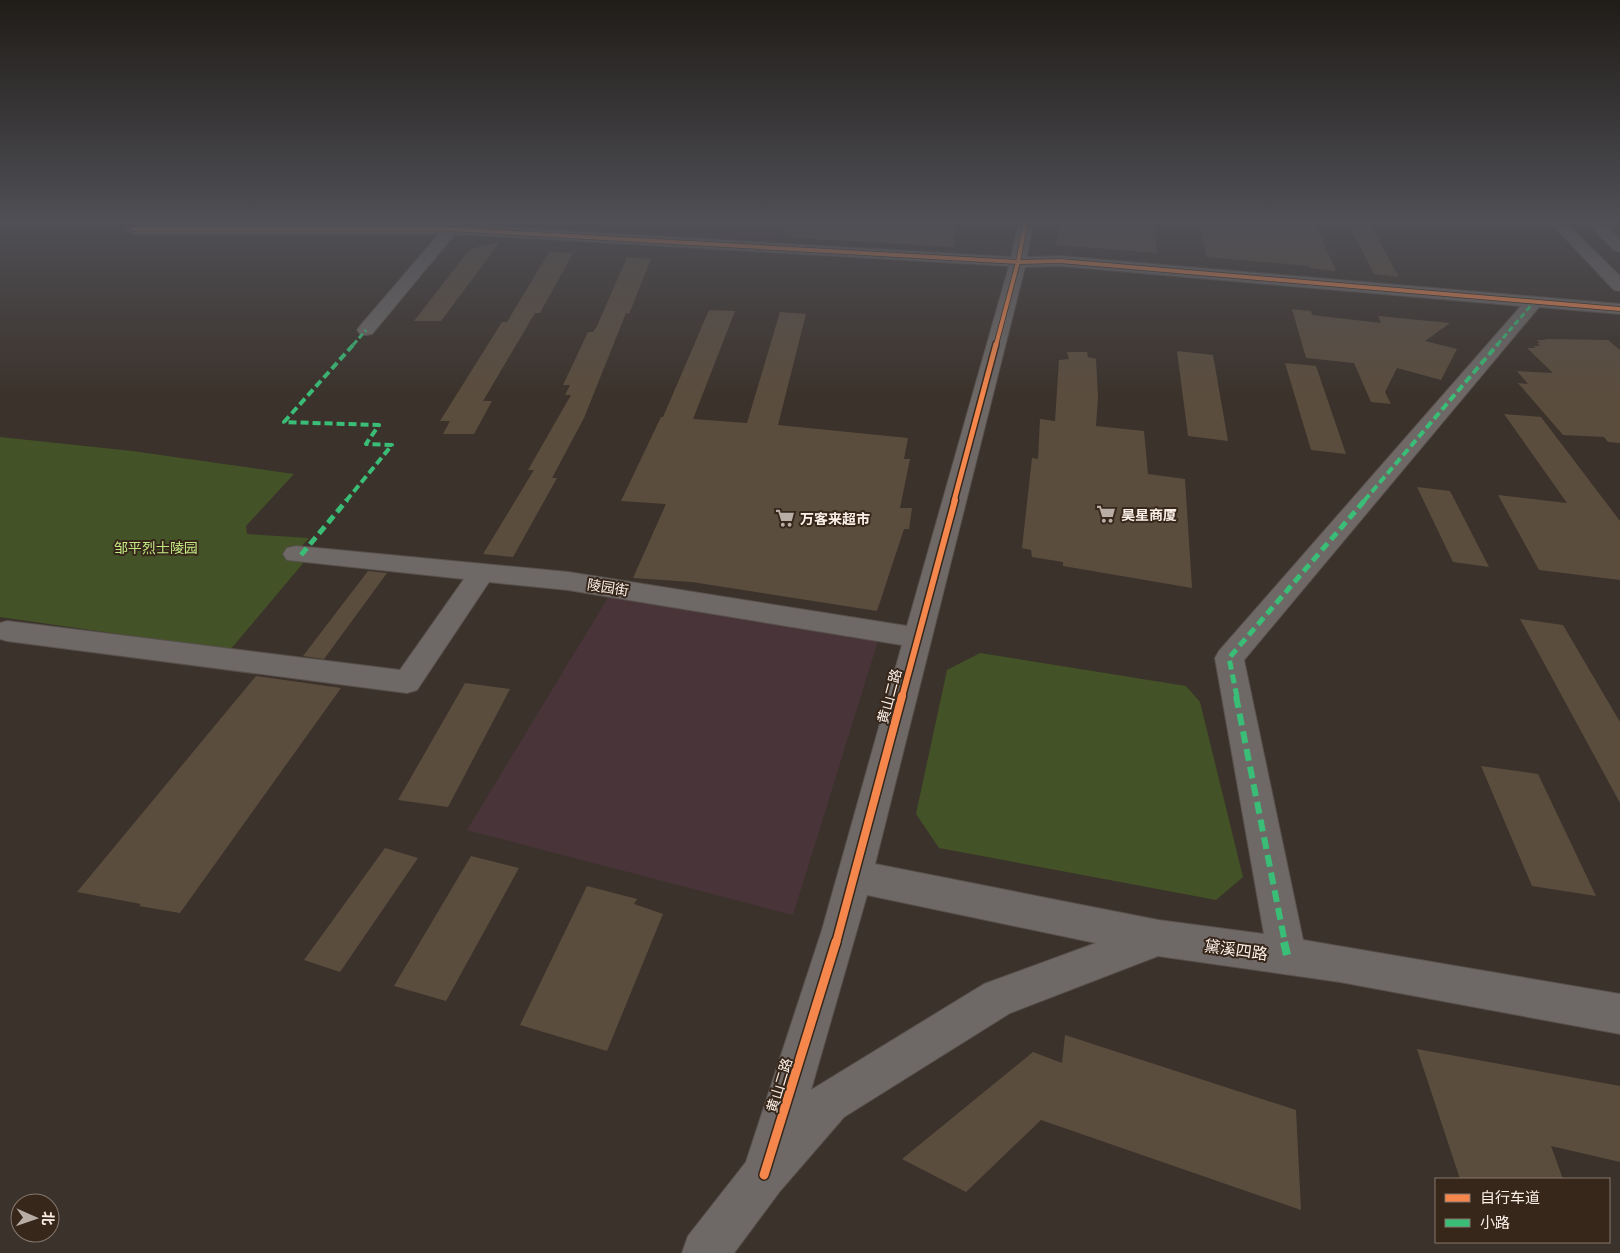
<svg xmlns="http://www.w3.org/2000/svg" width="1620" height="1253" viewBox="0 0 1620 1253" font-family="Barlow,'Noto Sans SC',sans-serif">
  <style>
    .commercial { fill: #493539 }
    .built { fill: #4c3929 }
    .green { fill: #435227 }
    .building { fill: #5b4d3e }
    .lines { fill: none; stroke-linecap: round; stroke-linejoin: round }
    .minor-casing { stroke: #58504b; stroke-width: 2 }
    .major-casing { stroke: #58504b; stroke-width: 2 }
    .minor { fill: #6e6967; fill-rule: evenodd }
    .major { fill: #706966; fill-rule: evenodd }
    .quiet-far4 { stroke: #3abd76; stroke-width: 3; stroke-dasharray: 6 3; stroke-linecap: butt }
    .quiet-far3 { stroke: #3abd76; stroke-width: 4; stroke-dasharray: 8 4; stroke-linecap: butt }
    .quiet-far2 { stroke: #3abd76; stroke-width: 5; stroke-dasharray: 9 5; stroke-linecap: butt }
    .quiet-far1 { stroke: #3abd76; stroke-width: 6; stroke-dasharray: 12 6; stroke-linecap: butt }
    .quiet { stroke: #3abd76; stroke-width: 8; stroke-dasharray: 15 8; stroke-linecap: butt }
    .cycleway-far4-casing { stroke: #37271b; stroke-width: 5.5 }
    .cycleway-far3-casing { stroke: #37271b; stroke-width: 8 }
    .cycleway-far2-casing { stroke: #37271b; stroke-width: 9 }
    .cycleway-far1-casing { stroke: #37271b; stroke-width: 11 }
    .cycleway-casing { stroke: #37271b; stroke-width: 12 }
    .cycleway-far4 { stroke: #f5874c; stroke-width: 4 }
    .cycleway-far3 { stroke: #f5874c; stroke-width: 5 }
    .cycleway-far2 { stroke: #f5874c; stroke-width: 6 }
    .cycleway-far1 { stroke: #f5874c; stroke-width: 8 }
    .cycleway { stroke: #f5874c; stroke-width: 9 }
    .labels { text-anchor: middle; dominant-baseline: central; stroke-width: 4; stroke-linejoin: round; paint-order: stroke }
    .poi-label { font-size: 14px; font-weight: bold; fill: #fbf0e8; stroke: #37271b; text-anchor: start }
    .park-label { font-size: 14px; fill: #c1e982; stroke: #37271b }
    .street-label { font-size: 14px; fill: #fbf0e8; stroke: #37271b }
    .near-street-label { font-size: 16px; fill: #fbf0e8; stroke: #37271b }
  </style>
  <rect width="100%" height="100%" fill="#3b322b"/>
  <g class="commercial">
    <polygon points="470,221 786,221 774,245 467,226"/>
    <polygon points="609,596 658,602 878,641 793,915 467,830"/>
  </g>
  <polygon class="built" points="96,221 243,221 237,226 152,226 156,222"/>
  <g class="green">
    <polygon points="0,437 132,451 294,474 246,526 247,534 309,538 290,560 305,561 230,650 0,617"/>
    <polygon points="980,653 1186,686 1200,702 1243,877 1216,900 939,848 916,814 947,670"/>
  </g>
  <g class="building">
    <polygon points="769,221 956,221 954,247 795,238"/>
    <polygon points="1060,221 1154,221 1157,253 1056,245"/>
    <polygon points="1199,221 1233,221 1288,225 1286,221 1314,221 1336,271 1310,268 1309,266 1206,257"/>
    <polygon points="1347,221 1368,221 1399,277 1374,274"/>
    <polygon points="500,242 441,321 414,321 470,249"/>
    <polygon points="549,252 573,253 540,313 535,313 483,401 492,401 474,434 443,434 450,421 440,421 502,322 507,322"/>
    <polygon points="627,257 651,259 629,314 626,313 584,418 552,478 557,478 513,557 483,554 534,470 528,470 571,395 565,395 570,385 563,385 588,332 593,332 597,326"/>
    <polygon points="1292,309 1311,311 1312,315 1381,323 1378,316 1450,323 1425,341 1457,349 1441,380 1397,368 1385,392 1391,404 1371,402 1354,363 1306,358"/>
    <polygon points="709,310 735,311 693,419 747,423 780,312 806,314 778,425 908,438 904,459 910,459 900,508 912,508 909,529 904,529 877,611 692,582 633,578 666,504 621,501 661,417 663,417"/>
    <polygon points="1544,339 1608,340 1620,350 1620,443 1608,442 1604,437 1563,435 1518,383 1528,384 1517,371 1553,373 1527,348 1536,348 1533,346 1540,346 1537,343 1540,343 1537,340 1546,340"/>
    <polygon points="1177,351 1213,355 1228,441 1188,436"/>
    <polygon points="1067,352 1087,352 1088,357 1096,359 1098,397 1096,426 1144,431 1148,474 1185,479 1192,588 1063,566 1063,562 1032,557 1031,550 1022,548 1032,458 1038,459 1040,419 1055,421 1059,360 1069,359"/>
    <polygon points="1285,363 1316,366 1346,454 1311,450"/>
    <polygon points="1504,414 1541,417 1620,521 1620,580 1539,570 1498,495 1567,503"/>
    <polygon points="1417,487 1450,491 1489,567 1453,562"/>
    <polygon points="368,571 387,573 324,659 303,656"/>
    <polygon points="1520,619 1563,625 1620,722 1620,803"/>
    <polygon points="256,676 341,688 180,913 139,906 141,904 77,892"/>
    <polygon points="465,683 510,689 448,807 398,800"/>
    <polygon points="1481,766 1538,774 1596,896 1532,886"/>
    <polygon points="385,848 418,858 340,972 304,960"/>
    <polygon points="471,856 519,868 446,1001 394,986"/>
    <polygon points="587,886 637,899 634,904 663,914 607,1051 520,1025"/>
    <polygon points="1065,1035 1296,1110 1301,1210 1041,1120 966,1192 902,1159 1033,1052 1062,1063"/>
    <polygon points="1417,1049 1620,1086 1620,1162 1551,1146 1563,1179 1460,1179"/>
  </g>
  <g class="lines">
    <g class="minor-casing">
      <path id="minor" d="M 450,221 L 465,221 L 462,225 L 1011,257 L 1019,221 L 1033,221 L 1027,257 L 1060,256 L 1620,304 L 1620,314 L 1539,307 L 1244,660 L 1303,940 L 1620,994 L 1620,1034 L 1340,982 L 1158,956 L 1010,1013 L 844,1117 L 780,1191 L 734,1253 L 682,1253 L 688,1236 L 746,1162 L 822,930 L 902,645 L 568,590 L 489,582 L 417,690 L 407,693 L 7,641 L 0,639 L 0,623 L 7,621 L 400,670 L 464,579 L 287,560 L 283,554 L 287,548 L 296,546 L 568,572 L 907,626 L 1009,266 L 455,234 L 372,334 L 366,335 L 360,334 L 357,330 L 360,326 L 439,234 L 134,234 L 129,232 L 126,229 L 129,226 L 134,224 L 447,224 ZM 1060,266 L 1521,306 L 1219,651 L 1215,658 L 1264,934 L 1158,920 L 875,864 L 1025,267 ZM 867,895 L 1096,943 L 984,984 L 811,1090 Z"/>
    </g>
    <g class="major-casing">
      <g id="major">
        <polygon points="1549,221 1564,221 1620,276 1620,291 1614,290"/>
        <polygon points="1585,221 1600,221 1620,239 1620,252 1614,250"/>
      </g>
    </g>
    <use href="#minor" class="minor"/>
    <use href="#major" class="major"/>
    <g class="quiet-far4">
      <polyline points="353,345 366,330"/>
      <polyline points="1497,345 1534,302"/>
    </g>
    <g class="quiet-far3">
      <polyline points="346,501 392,445 366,444 379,425 284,422 354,344"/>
      <polyline points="1364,501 1498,344"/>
    </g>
    <g class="quiet-far2">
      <polyline points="301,555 347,500"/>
      <polyline points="1237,697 1229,658 1365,500"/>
    </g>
    <polyline class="quiet-far1" points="1236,696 1285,943"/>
    <polyline class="quiet" points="1284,942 1287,955"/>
    <g class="cycleway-far4-casing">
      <g id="cycleway-far4">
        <polyline points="134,229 449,229 1018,262 1060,261 1620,309"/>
        <polyline points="996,345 1018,262 1026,221"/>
      </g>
    </g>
    <g class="cycleway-far3-casing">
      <polyline id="cycleway-far3" points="954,501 996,344"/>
    </g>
    <g class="cycleway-far2-casing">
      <polyline id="cycleway-far2" points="902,697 955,500"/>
    </g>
    <g class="cycleway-far1-casing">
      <polyline id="cycleway-far1" points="836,943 902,696"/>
    </g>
    <g class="cycleway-casing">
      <polyline id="cycleway" points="764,1175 836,942"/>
    </g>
    <use href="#cycleway-far4" class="cycleway-far4"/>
    <use href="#cycleway-far3" class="cycleway-far3"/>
    <use href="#cycleway-far2" class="cycleway-far2"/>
    <use href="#cycleway-far1" class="cycleway-far1"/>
    <use href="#cycleway" class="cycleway"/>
  </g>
  <linearGradient id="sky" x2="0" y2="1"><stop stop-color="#201c18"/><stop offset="0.56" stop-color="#4f4f55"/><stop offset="1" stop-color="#4f4f55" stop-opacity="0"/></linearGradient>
  <rect width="1620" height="396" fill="url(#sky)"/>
  <defs>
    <g id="supermarket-bare" transform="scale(1.5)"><path d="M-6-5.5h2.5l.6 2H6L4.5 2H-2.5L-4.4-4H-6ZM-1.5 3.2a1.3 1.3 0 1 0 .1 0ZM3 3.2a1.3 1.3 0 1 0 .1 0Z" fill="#b8aea6" stroke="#37271b" stroke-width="2.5" paint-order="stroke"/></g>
  </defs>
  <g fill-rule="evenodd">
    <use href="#supermarket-bare" x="1106" y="514"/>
    <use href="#supermarket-bare" x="785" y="518"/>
  </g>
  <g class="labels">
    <g class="poi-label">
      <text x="1121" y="514">昊星商厦</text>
      <text x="800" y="518">万客来超市</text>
    </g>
    <g class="park-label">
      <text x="156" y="547">邹平烈士陵园</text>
    </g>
    <g class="street-label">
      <text transform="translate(608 587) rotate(9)">陵园街</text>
      <text transform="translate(889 696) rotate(-75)">黄山二路</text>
      <text transform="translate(779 1085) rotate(-73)">黄山二路</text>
    </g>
    <g class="near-street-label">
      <text transform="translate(1236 949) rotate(8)">黛溪四路</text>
    </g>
  </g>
  <rect x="1435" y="1178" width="175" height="65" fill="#37271b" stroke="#85776d"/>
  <rect x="1445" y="1194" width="25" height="8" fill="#f5874c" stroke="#85776d"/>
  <text x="1480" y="1203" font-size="15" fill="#fbf0e8">自行车道</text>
  <rect x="1445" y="1219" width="25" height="8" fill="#3abd76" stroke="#85776d"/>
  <text x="1480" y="1228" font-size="15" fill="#fbf0e8">小路</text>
  <g transform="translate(35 1218) rotate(92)"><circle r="24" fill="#37271b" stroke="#85776d"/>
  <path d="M0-4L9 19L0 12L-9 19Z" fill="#b8aea6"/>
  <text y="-8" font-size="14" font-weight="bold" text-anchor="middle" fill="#fbf0e8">北</text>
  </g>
</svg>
